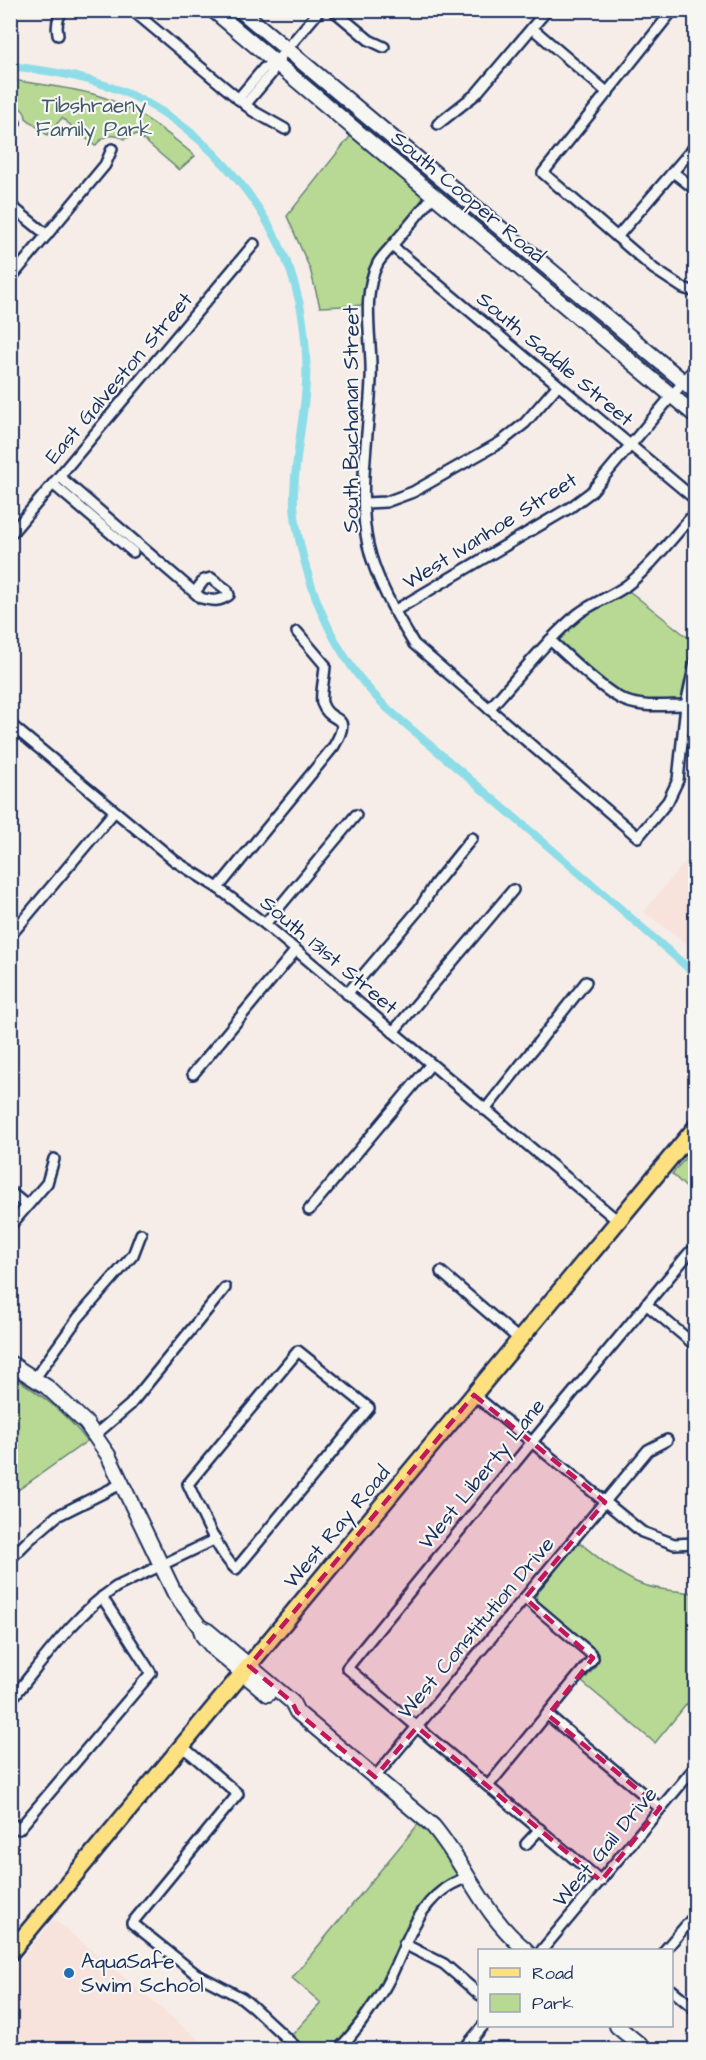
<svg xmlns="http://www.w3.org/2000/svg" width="706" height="2060" viewBox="0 0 706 2060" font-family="'Architects Daughter',sans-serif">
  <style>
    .built { fill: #f7e2dc }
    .green { fill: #b7d993; stroke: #698478; stroke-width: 1.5 }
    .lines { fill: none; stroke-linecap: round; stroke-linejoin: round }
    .canal { stroke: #8ddde8; stroke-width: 8 }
    .street-casing { stroke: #1b2f5e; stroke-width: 14 }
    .secondary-casing { stroke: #1b2f5e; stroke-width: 18 }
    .primary-casing { stroke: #1b2f5e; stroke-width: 20 }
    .street { stroke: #f6f6f2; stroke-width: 9 }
    .secondary { stroke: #f6f6f2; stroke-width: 14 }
    .primary { stroke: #fde080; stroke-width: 15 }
    .marked { fill: #c2185b; fill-opacity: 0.2; stroke: #c2185b; stroke-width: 4.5; stroke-dasharray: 12 8; stroke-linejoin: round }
    .poi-dot { fill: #1f6fb2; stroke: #f6f6f2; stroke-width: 2 }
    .labels { text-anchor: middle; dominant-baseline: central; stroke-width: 4.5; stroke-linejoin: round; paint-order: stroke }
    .park-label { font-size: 21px; fill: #425a6b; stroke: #f6f6f2 }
    .street-label { font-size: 21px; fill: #1b2f5e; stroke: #f6f6f2 }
    .poi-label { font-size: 21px; fill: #1b2f5e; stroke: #f6f6f2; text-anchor: start }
  </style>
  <rect width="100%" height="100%" fill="#f6ede8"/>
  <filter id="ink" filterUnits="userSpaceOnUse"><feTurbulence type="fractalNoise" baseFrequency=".0167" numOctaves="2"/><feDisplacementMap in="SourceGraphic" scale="12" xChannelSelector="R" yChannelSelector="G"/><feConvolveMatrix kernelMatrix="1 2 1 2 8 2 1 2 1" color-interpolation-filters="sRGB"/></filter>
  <g filter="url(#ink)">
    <g class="built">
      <polygon points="695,849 695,950 644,912"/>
      <polygon points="54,1919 210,2049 11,2049 11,1972"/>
    </g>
    <g class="green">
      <path d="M 11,80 C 38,84 66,87 93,94 C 131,104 166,131 195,156 L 179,170 L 137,134 L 125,139 C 112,133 104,135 95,146 L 62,118 L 47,135 L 26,118 L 25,113 L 19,106 L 11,105 Z"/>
      <polygon points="356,129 433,196 379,262 368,305 320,307 310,269 287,216"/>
      <polygon points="624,587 695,643 695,658 686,705 627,701 550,640 578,614"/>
      <polygon points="695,1146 695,1196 672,1174"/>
      <path d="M 10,1374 C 39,1393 66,1413 87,1441 L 11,1495 Z"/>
      <path d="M 579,1542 C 596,1556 615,1572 636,1582 C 654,1590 676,1591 695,1593 L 695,1694 L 655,1743 L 582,1682 C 591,1672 601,1664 596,1650 L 538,1601 L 536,1597 L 538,1589 Z"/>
      <polygon points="420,1822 434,1836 457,1871 457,1875 410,1923 375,1992 363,2011 332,2050 307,2049 292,2035 321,2003 292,1978"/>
    </g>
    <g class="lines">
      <path class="canal" d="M 10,66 C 53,71 94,78 133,96 C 210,132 278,214 298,297 C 303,315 305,336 306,355 C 309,402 295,448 294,495 C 293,513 297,531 301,548 C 316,611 341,664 388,709 L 605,895 L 696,975"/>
      <g class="street-casing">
        <g id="street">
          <polyline points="132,10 253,111 285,129"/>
          <polyline points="333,10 369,40 384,47"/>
          <polyline points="673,10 543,173 654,269 683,288 696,292"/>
          <polyline points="532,28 608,93"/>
          <path d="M 58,35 C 56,25 57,18 63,10"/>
          <polyline points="238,99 264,68 275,63"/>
          <polyline points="245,105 271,74 275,63 320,10"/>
          <polyline points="438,124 476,94 547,10"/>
          <polyline points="10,128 15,123"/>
          <polyline points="673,172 696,190"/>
          <path d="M 433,196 C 421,211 408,227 395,242 C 390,249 382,256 378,263 C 360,297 373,343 371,380 C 369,431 357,496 368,545 C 376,580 395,613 414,644 L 638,837 L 668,801 L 678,780 L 686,705 L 696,658"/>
          <polyline points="10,205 47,235"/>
          <polyline points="617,237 696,145"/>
          <polyline points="392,246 696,500"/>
          <polyline points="10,279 105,165 112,149"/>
          <path d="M 60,477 L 201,598 C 213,601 219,602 229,595 L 227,590 L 211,578 L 204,580 L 195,592"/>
          <polyline points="54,485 133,552"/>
          <polyline points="365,503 386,502 413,492 501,442 525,423 558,385"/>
          <polyline points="10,535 254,244"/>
          <polyline points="394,611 571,507 591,492 696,367"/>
          <path d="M 550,640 C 569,657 605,693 626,701 C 644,708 667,705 686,705"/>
          <path d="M 489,709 C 517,679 546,640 578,614 C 592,603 611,597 626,586 C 652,566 673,536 696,512"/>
          <polyline points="10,724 175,861 218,888 265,924 618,1221"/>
          <path d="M 218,888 L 334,746 C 354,711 330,726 322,703 C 320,695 325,675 325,665 L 297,632"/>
          <polyline points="265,924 356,815"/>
          <polyline points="10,936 114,812"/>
          <polyline points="347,994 420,908 435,884 472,838"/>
          <polyline points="393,1032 513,890"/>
          <polyline points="193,1074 296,950"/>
          <polyline points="485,1110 586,982"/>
          <polyline points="10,1192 27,1206"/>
          <polyline points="309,1210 431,1064"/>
          <polyline points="10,1226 47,1183 54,1159"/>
          <polyline points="441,1272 520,1340"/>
          <polyline points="646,1304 696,1346"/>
          <path d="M 298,1351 L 369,1408 L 236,1569 C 218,1554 199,1507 188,1484 Z"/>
          <polyline points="35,1378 78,1318 133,1255 141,1234"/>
          <polyline points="474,1395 642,1532 674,1544 696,1543"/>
          <polyline points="95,1435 130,1405 225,1288"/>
          <polyline points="10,1559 29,1540 57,1516 123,1483"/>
          <path d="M 10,1701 C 43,1661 73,1616 116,1587 L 216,1539"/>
          <polyline points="548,1715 660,1808"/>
          <polyline points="182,1746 238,1794 132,1923 196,1974 242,1998 253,2007 299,2050"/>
          <polyline points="375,1777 648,1450 667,1440"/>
          <polyline points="488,1786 593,1658 590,1653 525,1598"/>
          <polyline points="10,1822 19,1829 151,1673 102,1597"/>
          <polyline points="526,1844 540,1829"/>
          <polyline points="601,1881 347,1668 532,1442 689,1253 696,1249"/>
          <polyline points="404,1944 444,1964 480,1995"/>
          <polyline points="542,1950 696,1766"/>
          <polyline points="665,1950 696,1914"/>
          <polyline points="672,1990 696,2010"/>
          <path d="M 338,2050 C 356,2031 371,2010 385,1987 C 404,1954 411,1914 443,1890 C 450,1884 459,1881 467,1877"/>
          <polyline points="463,2050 483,2026"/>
        </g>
      </g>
      <g class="secondary-casing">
        <g id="secondary">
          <polyline points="213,10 696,416"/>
          <polyline points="240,10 696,392"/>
          <polyline points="10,1363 47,1387 86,1423 108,1455 175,1594 200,1627 203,1636 215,1650 268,1694"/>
          <path d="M 200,1627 L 208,1631 L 292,1702 L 297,1712 L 433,1826 C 468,1868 482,1914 526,1950"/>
          <polyline points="617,2026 646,2050"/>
        </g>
      </g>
      <g class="primary-casing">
        <polyline id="primary" points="10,1953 696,1127"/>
      </g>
      <use href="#street" class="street"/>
      <use href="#secondary" class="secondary"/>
      <use href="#primary" class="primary"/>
    </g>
  </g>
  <path class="marked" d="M 474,1395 L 605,1502 L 525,1598 L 593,1658 L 548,1715 L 660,1808 L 601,1881 L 417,1727 L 375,1777 L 297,1712 L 292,1702 L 249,1666 Z"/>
  <circle class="poi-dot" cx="69" cy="1973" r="6"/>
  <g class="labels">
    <g class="park-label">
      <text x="94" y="105">Tibshraeny<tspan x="94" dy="24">Family Park</tspan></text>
    </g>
    <g class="street-label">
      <text transform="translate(468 197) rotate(40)">South Cooper Road</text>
      <text transform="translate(555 359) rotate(40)">South Saddle Street</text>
      <text transform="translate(119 378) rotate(-50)">East Galveston Street</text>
      <text transform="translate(351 419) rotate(-90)">South Buchanan Street</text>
      <text transform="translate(490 531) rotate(-32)">West Ivanhoe Street</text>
      <text transform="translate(329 955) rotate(40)">South 131st Street</text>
      <text transform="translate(482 1474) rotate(-51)">West Liberty Lane</text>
      <text transform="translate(337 1527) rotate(-50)">West Ray Road</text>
      <text transform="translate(476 1628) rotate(-50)">West Constitution Drive</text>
      <text transform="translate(605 1847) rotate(-50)">West Gail Drive</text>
    </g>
    <g class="poi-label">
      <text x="81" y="1961">AquaSafe<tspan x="81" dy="24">Swim School</tspan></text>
    </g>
  </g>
  <rect width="706" height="2060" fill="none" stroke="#f6f6f2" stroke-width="36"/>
  <rect x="18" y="18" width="670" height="2024" fill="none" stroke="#1b2f5e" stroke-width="2" filter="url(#ink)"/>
  <rect x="478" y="1949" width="195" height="78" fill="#f6f6f2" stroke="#9ea6b7" stroke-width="1.5"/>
  <rect x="490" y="1968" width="30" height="9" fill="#fde080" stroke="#9ea6b7" stroke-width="1.5"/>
  <text x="532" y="1979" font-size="18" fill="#1b2f5e">Road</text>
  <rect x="490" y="1994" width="30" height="18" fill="#b7d993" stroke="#9ea6b7" stroke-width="1.5"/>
  <text x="532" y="2009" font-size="18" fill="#1b2f5e">Park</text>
</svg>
